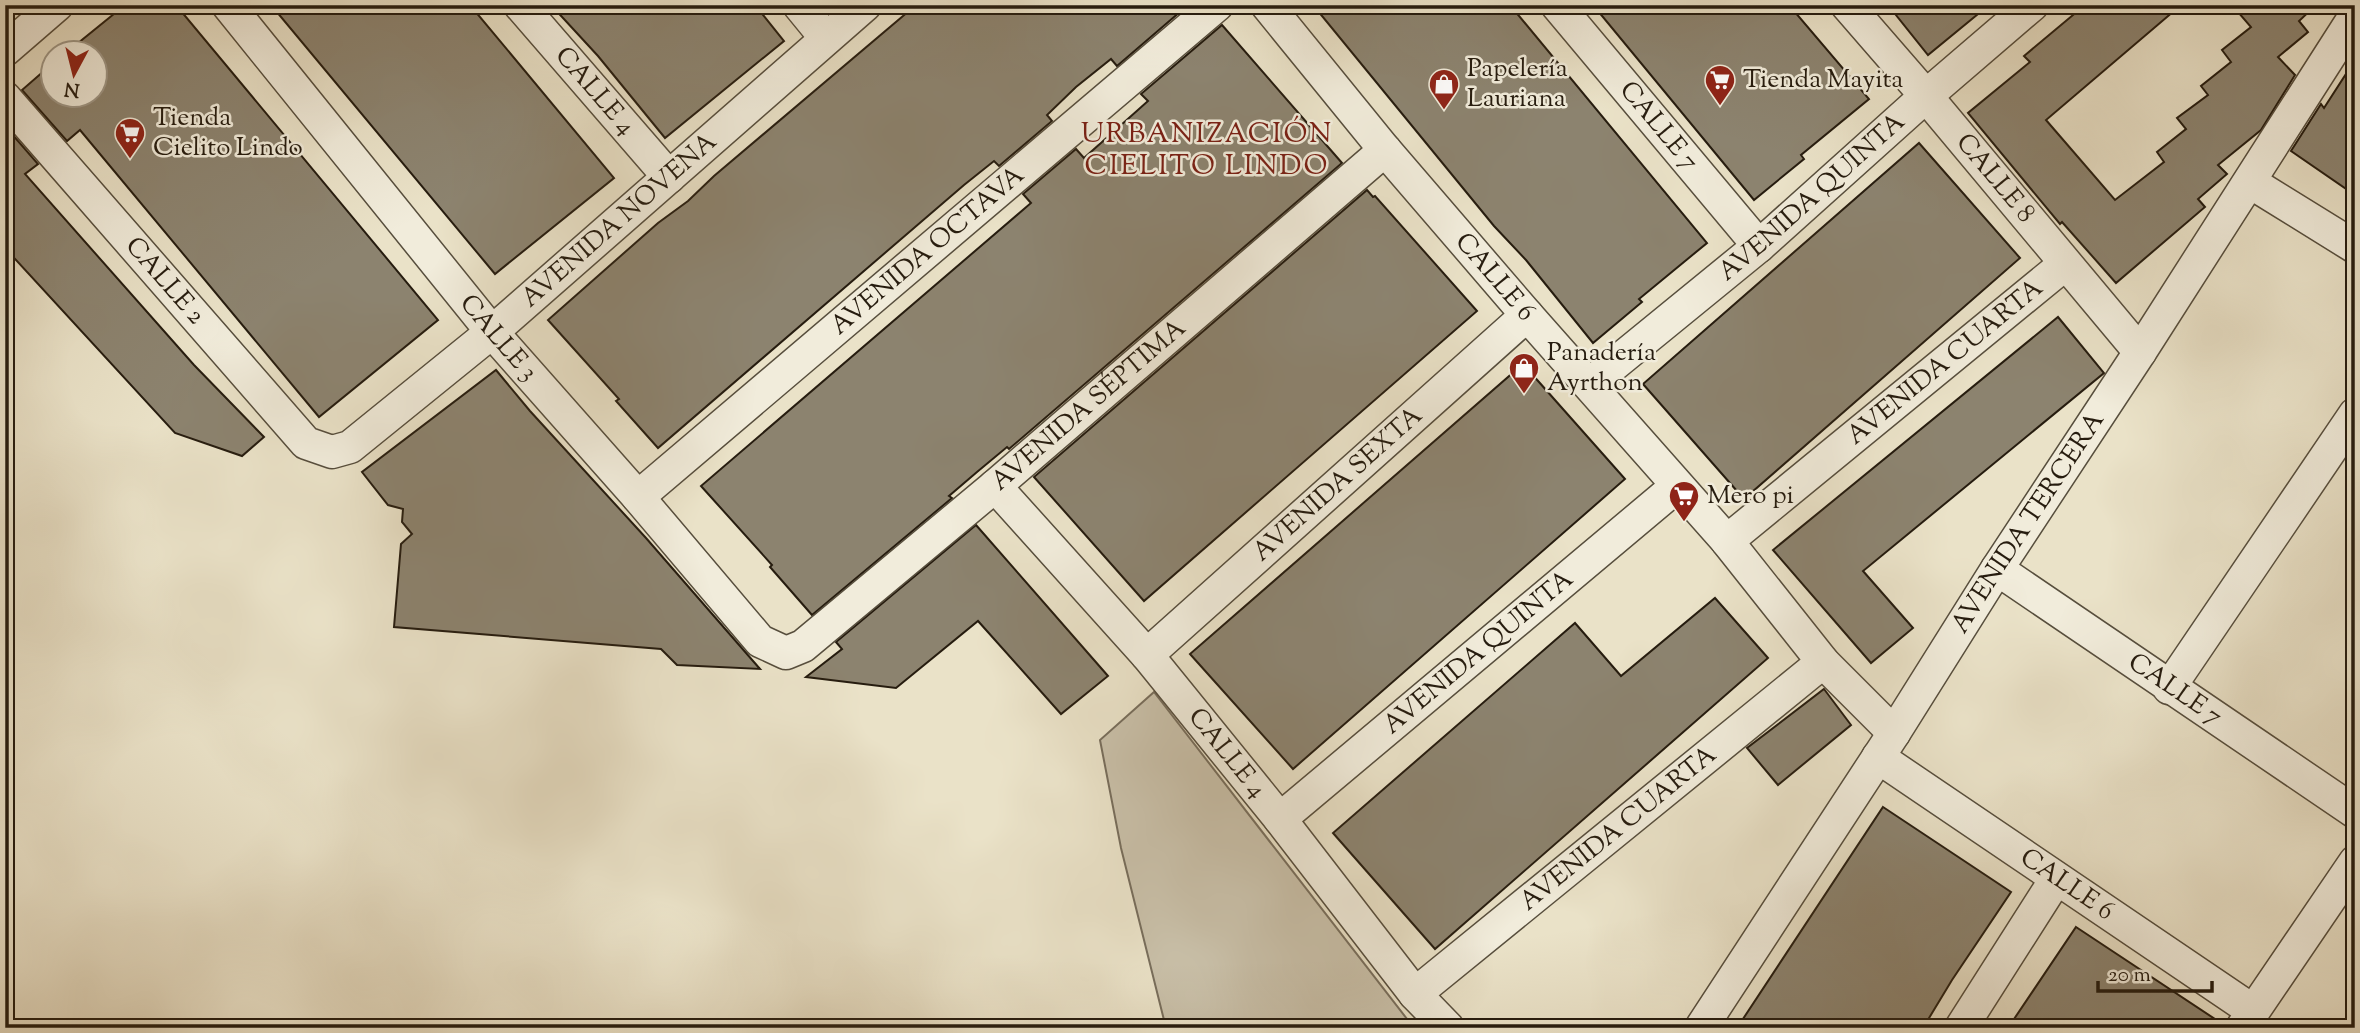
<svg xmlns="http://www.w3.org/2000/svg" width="2360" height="1033" viewBox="0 0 2360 1033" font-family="'Sorts Mill Goudy',serif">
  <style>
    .green { fill: #c9c0a9; stroke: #786e5c; stroke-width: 2 }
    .building { fill: #8c836f; stroke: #261c0f; stroke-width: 2 }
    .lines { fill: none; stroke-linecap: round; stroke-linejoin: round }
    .street-casing { stroke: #574e3d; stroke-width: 35 }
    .street { stroke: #f1ecdb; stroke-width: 32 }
    .labels { text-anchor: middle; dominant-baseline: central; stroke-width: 5; stroke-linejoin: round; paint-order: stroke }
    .poi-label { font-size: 26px; fill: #261c0f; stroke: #f1ecdb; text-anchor: start }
    .street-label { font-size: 26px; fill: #261c0f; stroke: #f1ecdb }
    .neighbourhood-label { font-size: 28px; letter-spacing: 2px; fill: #7a1f14; stroke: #f1ecdb }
  </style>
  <rect width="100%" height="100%" fill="#eae2c8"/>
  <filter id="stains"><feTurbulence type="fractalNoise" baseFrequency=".00286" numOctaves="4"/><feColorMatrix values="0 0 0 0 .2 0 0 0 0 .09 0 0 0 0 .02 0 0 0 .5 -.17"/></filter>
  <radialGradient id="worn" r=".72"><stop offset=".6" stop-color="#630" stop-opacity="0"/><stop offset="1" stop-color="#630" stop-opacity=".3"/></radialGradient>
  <polygon class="green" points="1154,692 1414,1028 1166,1028 1121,848 1100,740"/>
  <g class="building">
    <polygon points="125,5 176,5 438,320 319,417 80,130 67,141 22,90 52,64 52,94 94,94 94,52 67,52"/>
    <polygon points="271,5 470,5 614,178 495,274"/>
    <polygon points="551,5 755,5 784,41 665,138 598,56"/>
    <polygon points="916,5 1188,5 1117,66 1111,59 1076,87 1047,115 1052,121 999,166 994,161 964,185 658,448 616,401 619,399 548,320 658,223 688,201 714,176"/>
    <polygon points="1313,5 1510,5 1707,243 1639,299 1642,302 1593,343 1526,260 1494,226"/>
    <polygon points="1593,5 1789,5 1869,99 1801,155 1804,159 1754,200"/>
    <polygon points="1888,5 1989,5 1928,55"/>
    <polygon points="2085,5 2181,5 2046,120 2115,200 2164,162 2157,152 2186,129 2177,118 2208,95 2201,86 2231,62 2222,50 2251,27 2232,5 2316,5 2299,21 2308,32 2278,57 2295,75 2261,130 2218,165 2227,174 2198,199 2205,207 2116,283 2062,222 2060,224 1968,113 2030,62 2024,56"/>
    <polygon points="1222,25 1342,163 1009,449 1007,447 977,472 949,496 952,498 812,615 770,567 772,565 701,486 1031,203 1023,194 1076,149 1084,158 1148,101 1141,94"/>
    <polygon points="2355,60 2355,195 2291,151 2321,104 2324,108"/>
    <polygon points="5,126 38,164 25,174 194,365 264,437 242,456 175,433 5,248"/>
    <polygon points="1919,143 2020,258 1744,499 1643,384"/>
    <polygon points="1367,190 1373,197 1375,196 1477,311 1144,601 1034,477"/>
    <polygon points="2058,317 2104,373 1863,571 1913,628 1871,663 1773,550"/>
    <polygon points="1523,364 1625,479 1293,769 1190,654"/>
    <polygon points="496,370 530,411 646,538 760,669 677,665 661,649 394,627 401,544 412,534 402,522 403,509 388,505 362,472"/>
    <polygon points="976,525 1108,676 1061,714 978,621 896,688 806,677 842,649 836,642"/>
    <polygon points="1715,598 1768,658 1435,949 1333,833 1575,623 1621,676"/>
    <polygon points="1824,689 1851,725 1778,785 1747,748"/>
    <polygon points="1883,807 2011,892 1952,980 1923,1028 1737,1028"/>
    <polygon points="2076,927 2224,1025 2224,1028 2008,1028"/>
  </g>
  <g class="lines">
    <g class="street-casing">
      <g id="street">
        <path id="s1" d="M 228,5 L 492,332 L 638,497 L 760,641 L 786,653 L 803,646 L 995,486 L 1385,150"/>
        <path id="s2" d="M 520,5 L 669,177"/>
        <polyline points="799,5 826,38"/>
        <path id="s3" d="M 1267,5 L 1385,150 L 1527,315 L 1727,541 L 1823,662 L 1894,733"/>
        <path id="s4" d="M 1557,5 L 1759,246"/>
        <path id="s5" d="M 1847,5 L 1926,96 L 2140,352"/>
        <polyline points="5,50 57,5"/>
        <path id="s6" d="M 5,98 L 306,443 L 332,452 L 350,447 L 492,332 L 865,5"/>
        <polyline points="2250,182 2355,247"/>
        <path id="s7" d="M 1590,384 L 1759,246 L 1926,96 L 2032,5"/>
        <path id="s8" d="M 995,486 L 1147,655 L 1280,819 L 1415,994 L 1448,1028"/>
        <path id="s9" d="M 638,497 L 1217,5"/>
        <path id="s10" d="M 1727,541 L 2065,264"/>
        <path id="s11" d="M 1997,569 L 2355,812"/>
        <path id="s12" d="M 1147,655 L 1527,315"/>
        <polyline points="2169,688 2355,414"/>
        <path id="s13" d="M 1878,757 L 2253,1011"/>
        <path id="s14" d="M 1280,819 L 1677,486"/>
        <path id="s15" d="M 1415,994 L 1823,662"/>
        <path id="s16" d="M 1701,1028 L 1894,733 L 1997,569 L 2140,352 L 2355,16"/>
        <polyline points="1961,1028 2056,879"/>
        <polyline points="2242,1028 2355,862"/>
      </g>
    </g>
    <use href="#street" class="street"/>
  </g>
  <defs>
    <g id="supermarket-pin" transform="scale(1.575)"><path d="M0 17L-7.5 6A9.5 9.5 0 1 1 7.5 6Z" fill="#8f2418" stroke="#f1ecdb"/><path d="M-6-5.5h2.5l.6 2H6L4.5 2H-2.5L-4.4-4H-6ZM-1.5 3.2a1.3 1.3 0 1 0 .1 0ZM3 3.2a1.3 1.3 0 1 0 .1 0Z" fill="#fff"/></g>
    <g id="shop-pin" transform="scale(1.575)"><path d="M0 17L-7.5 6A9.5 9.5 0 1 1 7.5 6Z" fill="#8f2418" stroke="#f1ecdb"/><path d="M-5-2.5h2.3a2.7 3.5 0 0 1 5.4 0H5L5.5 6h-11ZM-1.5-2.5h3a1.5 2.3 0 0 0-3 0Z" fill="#fff"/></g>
  </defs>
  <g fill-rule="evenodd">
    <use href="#supermarket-pin" x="1720" y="80"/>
    <use href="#shop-pin" x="1444" y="84"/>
    <use href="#supermarket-pin" x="130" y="133"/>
    <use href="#shop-pin" x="1524" y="368"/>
    <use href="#supermarket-pin" x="1684" y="496"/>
  </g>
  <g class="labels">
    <g class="poi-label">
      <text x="1467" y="69">Papelería<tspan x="1467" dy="30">Lauriana</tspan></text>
      <text x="1743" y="80">Tienda Mayita</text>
      <text x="153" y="118">Tienda<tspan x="153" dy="30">Cielito Lindo</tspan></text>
      <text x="1547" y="353">Panadería<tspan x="1547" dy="30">Ayrthon</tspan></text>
      <text x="1707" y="496">Mero pi</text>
    </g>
    <g class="street-label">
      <text stroke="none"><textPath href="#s2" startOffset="114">CALLE 4</textPath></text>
      <text stroke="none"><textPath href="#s4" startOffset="158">CALLE 7</textPath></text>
      <text stroke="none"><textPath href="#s5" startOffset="228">CALLE 8</textPath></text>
      <text stroke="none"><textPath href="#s7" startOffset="290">AVENIDA QUINTA</textPath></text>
      <text stroke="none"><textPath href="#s6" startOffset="856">AVENIDA NOVENA</textPath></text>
      <text stroke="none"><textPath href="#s9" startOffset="380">AVENIDA OCTAVA</textPath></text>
      <text stroke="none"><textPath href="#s3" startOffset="355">CALLE 6</textPath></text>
      <text stroke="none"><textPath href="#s6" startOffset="243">CALLE 2</textPath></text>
      <text stroke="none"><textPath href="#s1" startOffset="429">CALLE 3</textPath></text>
      <text stroke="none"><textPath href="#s10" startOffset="282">AVENIDA CUARTA</textPath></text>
      <text stroke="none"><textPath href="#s1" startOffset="1250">AVENIDA SÉPTIMA</textPath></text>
      <text stroke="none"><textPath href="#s12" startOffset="256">AVENIDA SEXTA</textPath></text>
      <text stroke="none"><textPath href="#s16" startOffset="602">AVENIDA TERCERA</textPath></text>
      <text stroke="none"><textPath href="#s14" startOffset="259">AVENIDA QUINTA</textPath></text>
      <text stroke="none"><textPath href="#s11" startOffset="215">CALLE 7</textPath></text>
      <text stroke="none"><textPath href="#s8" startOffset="354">CALLE 4</textPath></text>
      <text stroke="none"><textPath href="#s15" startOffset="262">AVENIDA CUARTA</textPath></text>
      <text stroke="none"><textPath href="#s13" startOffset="228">CALLE 6</textPath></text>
    </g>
    <g class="neighbourhood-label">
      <text x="1207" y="135">URBANIZACIÓN<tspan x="1207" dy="32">CIELITO LINDO</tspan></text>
    </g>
  </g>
  <rect width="2360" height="1033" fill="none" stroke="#eae2c8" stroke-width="28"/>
  <rect x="7" y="7" width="2346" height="1019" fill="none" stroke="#261c0f" stroke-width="3.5"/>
  <rect x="14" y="14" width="2332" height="1005" fill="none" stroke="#261c0f" stroke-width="2"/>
  <g transform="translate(74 74) rotate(187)"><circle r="33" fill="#f1ecdb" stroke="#a09989" stroke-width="2"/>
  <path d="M0-5L12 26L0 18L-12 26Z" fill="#8f2418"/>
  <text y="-10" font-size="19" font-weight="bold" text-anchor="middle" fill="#261c0f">N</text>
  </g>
  <path d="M2098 981v10h114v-10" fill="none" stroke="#261c0f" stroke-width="3.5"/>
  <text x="2108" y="981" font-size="21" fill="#261c0f" stroke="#f1ecdb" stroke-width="5" paint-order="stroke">20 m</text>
  <rect width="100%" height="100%" filter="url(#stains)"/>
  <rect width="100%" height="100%" fill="url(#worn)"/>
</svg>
